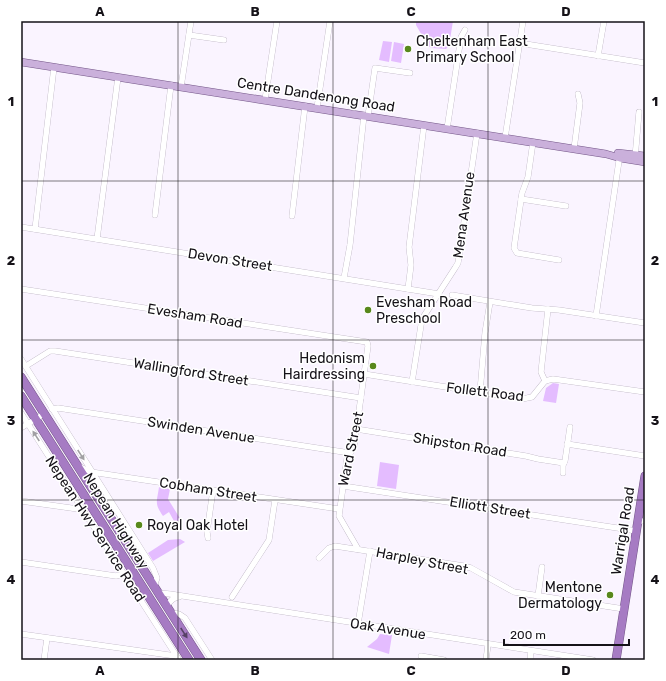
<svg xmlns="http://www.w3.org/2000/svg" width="666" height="681" viewBox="0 0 666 681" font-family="Rubik,sans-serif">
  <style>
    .green { fill: #e4bcff }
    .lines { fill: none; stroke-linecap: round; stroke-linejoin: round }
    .minor-casing { stroke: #b1a7b8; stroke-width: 6 }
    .major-casing { stroke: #735687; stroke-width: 8 }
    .highway-casing { stroke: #735687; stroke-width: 9 }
    .minor { stroke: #fff; stroke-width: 5.5 }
    .major { stroke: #cab0db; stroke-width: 7 }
    .highway { stroke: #a67bc3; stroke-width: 8 }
    .oneway { fill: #a1a0a3 }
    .oneway2 { fill: #564165 }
    .grid { fill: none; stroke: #151218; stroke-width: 1; stroke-opacity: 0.55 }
    .poi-dot { fill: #58881b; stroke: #fff; stroke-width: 1.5 }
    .labels { text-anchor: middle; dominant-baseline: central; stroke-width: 3; stroke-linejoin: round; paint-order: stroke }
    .poi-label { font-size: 14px; fill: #151218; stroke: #fff; text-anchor: start }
    .street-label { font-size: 14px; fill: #151218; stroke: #fff }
    .neatline { fill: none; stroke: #151218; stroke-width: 1.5 }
    .grid-label { font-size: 13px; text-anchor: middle; font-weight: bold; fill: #151218 }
  </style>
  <rect width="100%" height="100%" fill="#faf4ff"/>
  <g class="green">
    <polygon points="416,21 453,21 449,46 446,49 432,48 428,46 416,25"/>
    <polygon points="383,41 392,42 389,62 379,60"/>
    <polygon points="394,42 404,44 401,63 391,61"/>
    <polygon points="553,383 559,384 556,403 543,401 546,388"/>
    <polygon points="380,462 399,465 396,489 377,486"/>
    <path d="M 159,487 L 170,489 L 168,499 L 181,520 L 181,521 L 174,521 L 169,512 L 163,516 C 154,503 157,502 159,487 Z"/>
    <polygon points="180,539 185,542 153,561 148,553 168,540"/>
    <polygon points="380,634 392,635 389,654 367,647 377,639"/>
  </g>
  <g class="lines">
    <g class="minor-casing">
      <g id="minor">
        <polyline points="189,35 224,40"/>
        <polyline points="519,43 645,63"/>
        <polyline points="598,56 604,21"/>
        <polyline points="181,87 191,21"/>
        <polyline points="265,100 277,21"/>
        <polyline points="317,108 330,21"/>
        <polyline points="368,116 375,68 410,73"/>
        <polyline points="447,129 461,37 465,30"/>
        <polyline points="505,138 523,21"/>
        <polyline points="533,142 528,177 522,193 514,248 517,253 559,260"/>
        <polyline points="574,149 580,103 578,94"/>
        <polyline points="635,158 639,112"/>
        <polyline points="521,199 566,206"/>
        <polyline points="155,215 171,85"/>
        <polyline points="292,216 305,106"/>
        <polyline points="21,227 439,294"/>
        <polyline points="35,229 54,67"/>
        <polyline points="97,239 118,77"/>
        <polyline points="344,278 350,245 364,115"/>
        <polyline points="21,289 367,342 368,346 354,447 347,458 339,516 358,549"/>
        <polyline points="408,289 411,265 409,247 424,125"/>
        <polyline points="452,295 532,308 559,310 645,323"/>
        <polyline points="596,316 620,154"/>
        <polyline points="21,359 153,568 157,578 154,587"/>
        <polyline points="26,366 50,351 55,351 361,398"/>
        <polyline points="364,374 522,399 532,397 545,381 553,379 645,392"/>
        <polyline points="545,381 541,372 548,309"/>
        <polyline points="412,382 422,319 455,268 458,263 477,133"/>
        <polyline points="480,392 485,333 490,302"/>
        <polyline points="52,409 58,408 350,453"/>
        <polyline points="21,413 179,660"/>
        <polyline points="21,428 44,414"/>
        <polyline points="356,429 526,456 538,459 564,463"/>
        <polyline points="567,444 645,456"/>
        <polyline points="78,466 91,472 339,509"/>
        <polyline points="563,473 563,465 565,461 570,427"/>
        <polyline points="343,486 637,531"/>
        <polyline points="21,501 78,509 82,509"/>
        <polyline points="638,521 645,521"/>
        <polyline points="208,538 207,532 213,490"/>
        <polyline points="319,558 329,548 335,546 464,566 471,568 514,592 624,609"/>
        <polyline points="21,562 116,576 124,574"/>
        <polyline points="158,593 170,594 593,660"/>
        <polyline points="538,596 542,567"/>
        <polyline points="232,597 269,540 275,500"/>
        <path d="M 167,606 C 170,601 173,597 179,597"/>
        <polyline points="171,613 179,614 185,618 212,660"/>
        <polyline points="358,624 370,551"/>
        <polyline points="21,634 176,656"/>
        <polyline points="421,656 444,660"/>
        <polyline points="44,660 47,638"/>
        <polyline points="486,660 488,645"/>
        <polyline points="530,660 531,651"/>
      </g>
    </g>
    <g class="major-casing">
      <g id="major">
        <polyline points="21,62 606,154 620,158 645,162"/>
        <polyline points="618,153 645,156"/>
      </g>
    </g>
    <g class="highway-casing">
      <g id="highway">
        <polyline points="21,377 201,660"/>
        <polyline points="21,396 189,660"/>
        <polyline points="616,660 645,476"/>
      </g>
    </g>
    <use href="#minor" class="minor"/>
    <use href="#major" class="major"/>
    <use href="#highway" class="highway"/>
  </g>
  <defs><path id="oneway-solid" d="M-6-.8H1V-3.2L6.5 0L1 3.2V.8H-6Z"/></defs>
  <g class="oneway">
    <use href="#oneway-solid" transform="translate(36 436) rotate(-123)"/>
    <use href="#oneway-solid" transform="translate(81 455) rotate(57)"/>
  </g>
  <use class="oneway2" href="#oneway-solid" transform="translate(184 633) rotate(57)"/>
  <path class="grid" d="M 178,21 L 178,660M 333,21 L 333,660M 488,21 L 488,660M 21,181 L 645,181M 21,340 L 645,340M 21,500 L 645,500"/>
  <g class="poi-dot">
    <circle cx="408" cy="49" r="4"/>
    <circle cx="368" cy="310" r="4"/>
    <circle cx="373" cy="366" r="4"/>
    <circle cx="139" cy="525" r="4"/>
    <circle cx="610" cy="595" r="4"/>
  </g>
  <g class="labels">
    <g class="poi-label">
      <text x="416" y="41">Cheltenham East<tspan x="416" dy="16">Primary School</tspan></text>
      <text x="376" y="302">Evesham Road<tspan x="376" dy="16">Preschool</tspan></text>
      <text x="365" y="358" text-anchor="end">Hedonism<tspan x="365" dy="16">Hairdressing</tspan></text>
      <text x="147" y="525">Royal Oak Hotel</text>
      <text x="602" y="587" text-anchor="end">Mentone<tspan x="602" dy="16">Dermatology</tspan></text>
    </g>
    <g class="street-label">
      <text transform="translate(316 95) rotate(9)">Centre Dandenong Road</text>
      <text transform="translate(464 215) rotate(-82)">Mena Avenue</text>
      <text transform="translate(230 260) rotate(9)">Devon Street</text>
      <text transform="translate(195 316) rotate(9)">Evesham Road</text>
      <text transform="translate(191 372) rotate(9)">Wallingford Street</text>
      <text transform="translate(485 392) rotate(7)">Follett Road</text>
      <text transform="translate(201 430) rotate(9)">Swinden Avenue</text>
      <text transform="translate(460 445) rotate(9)">Shipston Road</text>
      <text transform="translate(351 449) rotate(-78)">Ward Street</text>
      <text transform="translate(208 490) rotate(9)">Cobham Street</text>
      <text transform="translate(490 508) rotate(9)">Elliott Street</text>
      <text transform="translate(116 521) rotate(58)">Nepean Highway</text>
      <text transform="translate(95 529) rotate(57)">Nepean Hwy Service Road</text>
      <text transform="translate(623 531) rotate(-81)">Warrigal Road</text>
      <text transform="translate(422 561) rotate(11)">Harpley Street</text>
      <text transform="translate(388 629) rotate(9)">Oak Avenue</text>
    </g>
  </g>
  <rect width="666" height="681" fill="none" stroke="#ffffff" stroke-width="44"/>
  <path d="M504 639v6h125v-6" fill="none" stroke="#151218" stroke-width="2"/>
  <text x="510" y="639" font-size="12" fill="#151218" stroke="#ffffff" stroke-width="3" paint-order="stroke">200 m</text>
  <rect x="22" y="22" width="622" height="637" class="neatline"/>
  <g class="grid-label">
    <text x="100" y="16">A</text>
    <text x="255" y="16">B</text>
    <text x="411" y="16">C</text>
    <text x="566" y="16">D</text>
    <text x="11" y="106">1</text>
    <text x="655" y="106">1</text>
    <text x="11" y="265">2</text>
    <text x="655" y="265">2</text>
    <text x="11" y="425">3</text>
    <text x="655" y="425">3</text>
    <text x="11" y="584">4</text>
    <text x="655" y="584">4</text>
    <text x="100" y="675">A</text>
    <text x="255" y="675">B</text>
    <text x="411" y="675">C</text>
    <text x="566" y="675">D</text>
  </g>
</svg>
